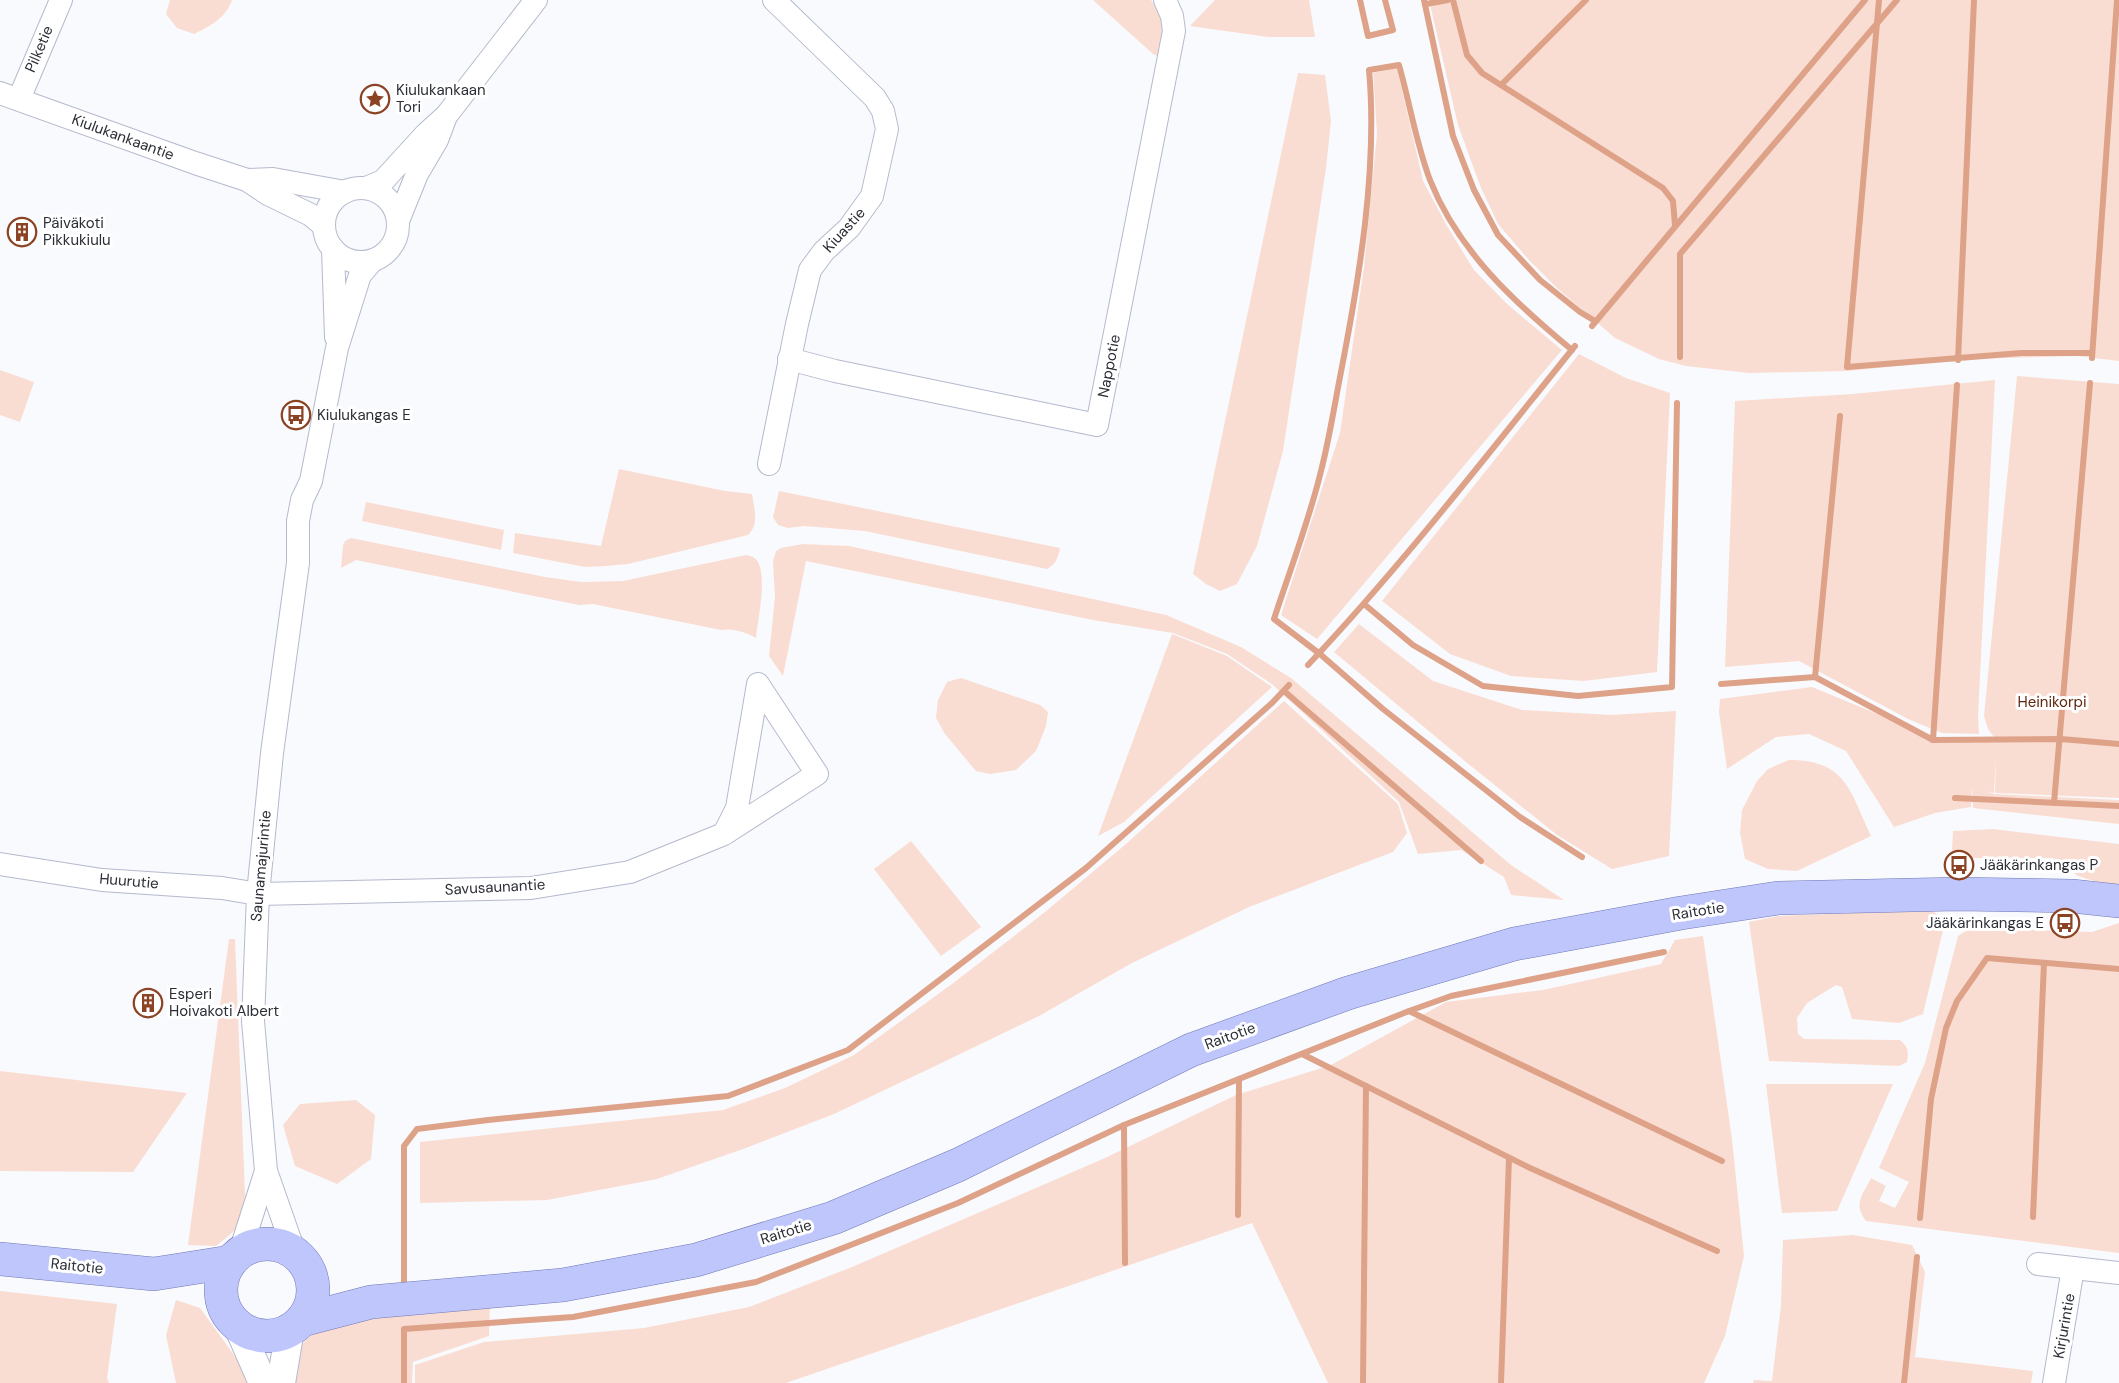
<svg xmlns="http://www.w3.org/2000/svg" width="2119" height="1383" viewBox="0 0 2119 1383" font-family="'DM Sans',sans-serif">
  <style>
    .green { fill: #faddd2 }
    .lines { fill: none; stroke-linecap: round; stroke-linejoin: round }
    .stream { stroke: #dea289; stroke-width: 6 }
    .minor-casing { stroke: #b5b9cd; stroke-width: 24 }
    .tertiary-casing { stroke: #b5b9cd; stroke-width: 30 }
    .primary-casing { stroke: #7078b5; stroke-width: 34 }
    .minor { stroke: #fff; stroke-width: 22 }
    .tertiary { stroke: #fff; stroke-width: 28 }
    .primary { stroke: #bfc6fb; stroke-width: 33 }
    .labels { text-anchor: middle; dominant-baseline: central; stroke-width: 6; stroke-linejoin: round; paint-order: stroke }
    .street-label { font-size: 15px; fill: #2c2e36; stroke: #fff }
    .poi-label { font-size: 15px; fill: #2c2e36; stroke: #fff; text-anchor: start }
    .park-label { font-size: 15px; fill: #5e270d; stroke: #fff }
  </style>
  <rect width="100%" height="100%" fill="#f9fafe"/>
  <g class="green">
    <path d="M 170,0 L 232,0 C 226,18 210,26 194,34 L 177,28 L 166,14 Z"/>
    <polygon points="1093,0 1151,0 1164,21 1161,57 1153,54"/>
    <polygon points="1215,0 1309,0 1315,37 1268,37 1190,26"/>
    <polygon points="1429,0 2119,0 2119,361 2078,356 1968,359 1847,371 1749,373 1686,366 1659,359 1615,338 1558,289 1529,260 1498,224 1481,188 1458,125"/>
    <polygon points="1397,68 1423,181 1447,226 1474,270 1507,304 1562,350 1317,639 1281,615 1340,433 1364,267 1377,134 1373,73"/>
    <polygon points="1298,73 1325,75 1331,121 1326,168 1283,451 1257,546 1237,584 1220,591 1206,584 1193,574"/>
    <polygon points="1579,354 1626,378 1670,393 1657,672 1584,681 1511,676 1450,654 1382,601"/>
    <polygon points="0,370 34,382 20,422 0,415"/>
    <polygon points="2017,376 2119,384 2119,798 1995,793 1996,756 1994,793 1985,791 1994,794 2119,800 2119,824 1973,808 1972,787 1971,807 1935,813 1894,827 1846,751 1809,734 1776,737 1727,769 1719,712 1720,699 1812,687 1880,715 1934,743 1997,741 1988,729 1984,716"/>
    <polygon points="1995,380 1978,716 1979,734 1942,733 1908,719 1799,661 1725,667 1735,401 1853,394"/>
    <path d="M 619,469 L 725,491 L 752,494 C 754,509 760,523 748,535 L 628,564 L 606,566 L 585,567 L 513,553 L 515,533 L 601,546 Z"/>
    <path d="M 779,491 L 1060,548 C 1058,558 1056,564 1047,569 L 865,531 L 804,526 L 788,528 L 778,525 L 773,517 Z"/>
    <polygon points="366,502 504,530 501,550 362,521"/>
    <path d="M 351,538 L 545,577 L 581,582 L 623,581 L 746,555 C 751,556 755,557 758,562 C 767,580 758,618 756,638 C 745,632 734,628 721,630 L 593,604 L 579,605 L 356,560 L 341,568 L 343,546 L 345,541 Z"/>
    <polygon points="803,544 849,546 1166,615 1241,647 1291,678 1511,865 1564,900 1511,895 1504,877 1461,850 1418,854 1399,802 1273,685 1227,654 1173,633 1093,620 806,561 783,676 769,656 775,596 773,561 776,551 781,548"/>
    <polygon points="1359,624 1433,681 1522,710 1611,715 1676,711 1669,856 1612,869 1557,835 1466,762 1334,652"/>
    <polygon points="1172,634 1227,656 1272,687 1124,822 1098,836"/>
    <polygon points="961,678 1040,705 1048,712 1046,726 1036,751 1016,770 990,774 976,771 945,734 936,718 938,700 947,682"/>
    <polygon points="1284,701 1398,804 1407,833 1393,852 1249,907 1132,963 1039,1016 929,1069 834,1114 746,1148 657,1179 547,1200 420,1203 420,1142 723,1110 785,1088 854,1055 952,984 1045,912 1126,844"/>
    <path d="M 1789,760 C 1847,760 1850,792 1871,836 L 1797,871 L 1768,869 L 1745,859 L 1740,833 L 1742,810 L 1757,781 L 1768,769 Z"/>
    <polygon points="1993,829 2119,844 2119,887 2106,885 2078,876 2053,858 1961,858 1952,851 1953,831"/>
    <polygon points="911,841 981,927 941,956 874,869"/>
    <path d="M 1931,910 C 1939,915 1943,920 1943,930 L 1923,1014 L 1899,1023 L 1852,1019 L 1842,987 L 1836,985 L 1807,1003 L 1797,1018 L 1798,1034 L 1804,1039 L 1900,1040 C 1908,1047 1909,1051 1907,1062 L 1899,1066 L 1769,1061 L 1749,922 L 1778,916 Z"/>
    <path d="M 2119,923 L 2119,1253 L 1866,1221 C 1853,1204 1862,1196 1871,1178 L 1886,1186 L 1879,1201 L 1895,1208 L 1909,1182 L 1879,1168 L 1925,1063 L 1958,936 L 1971,928 L 2092,932 Z"/>
    <polygon points="1703,936 1732,1139 1744,1256 1725,1336 1704,1383 1328,1383 1252,1223 786,1383 415,1383 415,1365 484,1342 644,1328 749,1307 852,1267 1022,1194 1105,1158 1236,1095 1331,1065 1446,1002 1543,990 1661,964 1675,940"/>
    <path d="M 229,939 L 235,939 L 245,1195 C 243,1225 239,1228 216,1246 L 188,1245 Z"/>
    <polygon points="0,1071 187,1093 133,1172 0,1171"/>
    <polygon points="1766,1084 1893,1084 1837,1211 1782,1213"/>
    <polygon points="356,1100 375,1115 371,1159 337,1184 295,1166 283,1125 300,1104"/>
    <polygon points="1853,1235 1912,1245 1925,1272 1915,1357 2033,1371 2031,1383 1753,1383 1754,1380 1772,1381 1781,1305 1783,1240"/>
    <polygon points="0,1291 117,1304 107,1378 109,1383 0,1383"/>
    <polygon points="176,1300 200,1308 239,1362 250,1383 176,1383 166,1335"/>
    <path d="M 490,1307 L 489,1336 L 413,1362 L 412,1383 L 293,1383 C 293,1366 293,1354 306,1340 C 330,1315 452,1311 490,1307 Z"/>
  </g>
  <g class="lines">
    <g class="stream">
      <polyline points="1360,0 1368,36 1393,30 1385,0"/>
      <polyline points="1424,0 1453,136 1474,190 1498,235 1540,280 1580,312 1595,321"/>
      <polyline points="1453,0 1467,55 1482,73 1663,188 1673,201 1675,225"/>
      <polyline points="1879,0 1847,367 2021,353 2092,353"/>
      <polyline points="1426,4 1448,0"/>
      <polyline points="1501,85 1586,0"/>
      <polyline points="1592,326 1865,0"/>
      <path d="M 1572,350 C 1515,303 1458,251 1430,180 C 1416,143 1410,104 1399,65 L 1369,70 C 1378,168 1359,280 1340,377 C 1334,408 1329,440 1321,471 C 1309,521 1290,570 1274,619 L 1320,654 L 1383,709 L 1520,817 L 1582,857"/>
      <polyline points="1680,357 1680,254 1897,0"/>
      <polyline points="2092,358 2117,0"/>
      <polyline points="1958,360 1974,0"/>
      <polyline points="1364,604 1413,645 1483,686 1578,696 1672,687 1677,403"/>
      <path d="M 1308,665 C 1403,564 1488,454 1575,346"/>
      <polyline points="1815,677 1840,416"/>
      <polyline points="1721,684 1815,677 1933,740 2061,739 2119,744"/>
      <polyline points="1284,691 1481,861"/>
      <polyline points="1933,740 1957,385"/>
      <polyline points="1955,798 2119,806"/>
      <polyline points="2054,803 2090,383"/>
      <polyline points="1409,1011 1451,996 1664,952"/>
      <polyline points="1302,1054 1530,1168 1717,1251"/>
      <polyline points="1124,1125 1409,1011 1722,1161"/>
      <polyline points="1238,1215 1239,1079"/>
      <polyline points="2033,1217 2044,963"/>
      <polyline points="1920,1218 1931,1099 1946,1028 1957,1001 1987,958 2119,969"/>
      <polyline points="404,1288 404,1146 417,1129 488,1120 728,1096 848,1050 1086,868 1272,703 1289,685"/>
      <polyline points="404,1383 404,1329 573,1317 756,1282 958,1203 1124,1125 1125,1263"/>
      <polyline points="1363,1383 1366,1086"/>
      <polyline points="1501,1383 1509,1158"/>
      <polyline points="1904,1383 1917,1257"/>
    </g>
    <g class="minor-casing">
      <g id="minor">
        <polyline points="0,93 195,163 247,180 268,194 311,215 324,226"/>
        <polyline points="19,99 61,0"/>
        <polyline points="446,116 536,0"/>
        <polyline points="247,180 273,179 345,192"/>
        <polyline points="366,188 383,181 425,135 446,116 437,140 417,174 398,221"/>
        <circle cx="361" cy="225" r="37"/>
        <polyline points="333,249 336,337"/>
        <polyline points="789,359 835,371 1097,425 1174,31 1172,16 1165,0"/>
        <polyline points="769,464 797,324 810,270 824,251 849,228 872,196 887,129 883,111 875,98 774,0"/>
        <polyline points="0,864 102,880 222,888 258,894 531,888 630,872 724,834 817,774 758,684 737,808 724,834"/>
        <polyline points="240,1252 266,1171"/>
        <polyline points="295,1254 266,1171 253,1021 258,894 272,753 298,563 298,521 302,500 311,481 337,348 360,275 372,261"/>
        <polyline points="2038,1264 2119,1273"/>
        <polyline points="2054,1383 2073,1268"/>
      </g>
    </g>
    <g class="tertiary-casing">
      <g id="tertiary">
        <polyline points="238,1326 263,1383"/>
        <polyline points="281,1383 290,1329"/>
      </g>
    </g>
    <g class="primary-casing">
      <g id="primary">
        <circle cx="267" cy="1290" r="46"/>
        <polyline points="0,1259 154,1274 230,1262"/>
        <polyline points="302,1320 371,1302 563,1285 696,1260 833,1218 958,1165 1191,1050 1348,993 1514,944 1681,913 1778,898 1957,894 2072,896 2119,901"/>
      </g>
    </g>
    <use href="#minor" class="minor"/>
    <use href="#tertiary" class="tertiary"/>
    <use href="#primary" class="primary"/>
  </g>
  <defs>
    <g id="sight-ring" transform="scale(1.5)"><circle r="9.5" fill="#fff" stroke="#8b4323" stroke-width="1.5"/><path d="M0-6L1.8-2.2L6-1.7L2.9 1.2L3.7 5.4L0 3.3L-3.7 5.4L-2.9 1.2L-6-1.7L-1.8-2.2Z" fill="#8b4323"/></g>
    <g id="building-ring" transform="scale(1.5)"><circle r="9.5" fill="#fff" stroke="#8b4323" stroke-width="1.5"/><path d="M-4-6H4V6H1V3H-1V6H-4ZM-2.5-4.3h1.7v1.8h-1.7ZM.8-4.3h1.7v1.8H.8ZM-2.5-1h1.7V.8h-1.7ZM.8-1h1.7V.8H.8Z" fill="#8b4323"/></g>
    <g id="bus-ring" transform="scale(1.5)"><circle r="9.5" fill="#fff" stroke="#8b4323" stroke-width="1.5"/><path d="M-5-6H5V4H4V6H2V4H-2V6H-4V4H-5ZM-3.5-4V0h7V-4ZM-3.5 1.2v1.5H-2V1.2ZM2 1.2v1.5H3.5V1.2Z" fill="#8b4323"/></g>
  </defs>
  <g fill-rule="evenodd">
    <use href="#sight-ring" x="375" y="99"/>
    <use href="#building-ring" x="22" y="232"/>
    <use href="#bus-ring" x="296" y="415"/>
    <use href="#bus-ring" x="1959" y="865"/>
    <use href="#bus-ring" x="2065" y="923"/>
    <use href="#building-ring" x="148" y="1003"/>
  </g>
  <g class="labels">
    <g class="street-label">
      <text transform="translate(39 49) rotate(-67)">Pilketie</text>
      <text transform="translate(123 137) rotate(20)">Kiulukankaantie</text>
      <text transform="translate(844 230) rotate(-48)">Kiuastie</text>
      <text transform="translate(1109 366) rotate(-79)">Nappotie</text>
      <text transform="translate(261 866) rotate(-85)">Saunamajurintie</text>
      <text transform="translate(129 881) rotate(5)">Huurutie</text>
      <text transform="translate(495 887) rotate(-3)">Savusaunantie</text>
      <text transform="translate(1698 911) rotate(-9)">Raitotie</text>
      <text transform="translate(1230 1036) rotate(-20)">Raitotie</text>
      <text transform="translate(786 1232) rotate(-17)">Raitotie</text>
      <text transform="translate(77 1266) rotate(6)">Raitotie</text>
      <text transform="translate(2064 1326) rotate(-80)">Kirjurintie</text>
    </g>
    <g class="poi-label">
      <text x="396" y="90">Kiulukankaan<tspan x="396" dy="17">Tori</tspan></text>
      <text x="43" y="223">Päiväkoti<tspan x="43" dy="17">Pikkukiulu</tspan></text>
      <text x="317" y="415">Kiulukangas E</text>
      <text x="1980" y="865">Jääkärinkangas P</text>
      <text x="2044" y="923" text-anchor="end">Jääkärinkangas E</text>
      <text x="169" y="994">Esperi<tspan x="169" dy="17">Hoivakoti Albert</tspan></text>
    </g>
    <g class="park-label">
      <text x="2052" y="702">Heinikorpi</text>
    </g>
  </g>
</svg>
